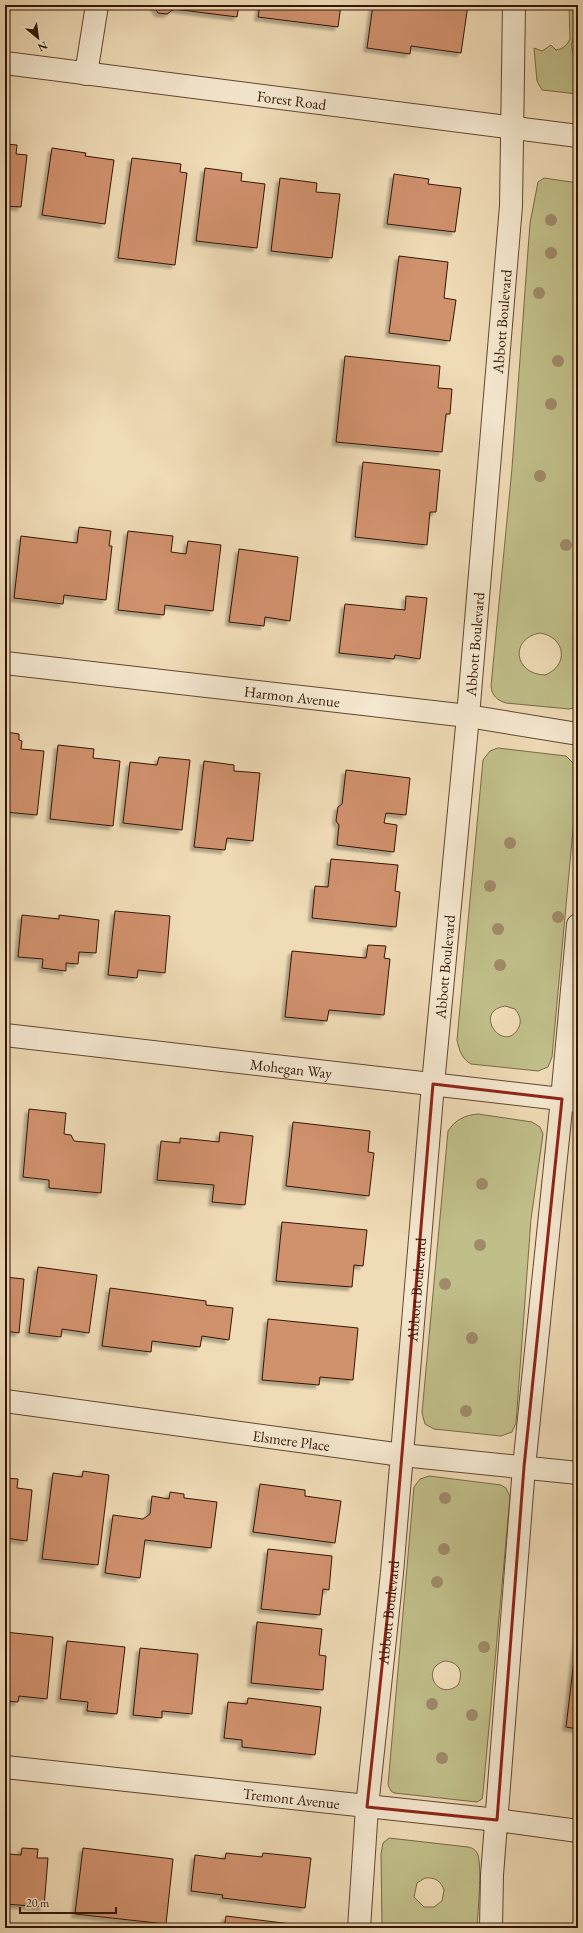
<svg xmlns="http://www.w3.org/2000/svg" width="583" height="1933" viewBox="0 0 583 1933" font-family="'EB Garamond',serif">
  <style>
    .green { fill: #c0be89; stroke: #796a46; fill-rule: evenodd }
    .building { fill: #d0916d; stroke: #321502; filter: url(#shadow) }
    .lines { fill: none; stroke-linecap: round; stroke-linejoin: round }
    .minor-casing { stroke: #61462f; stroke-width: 24 }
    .minor { stroke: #f5e8d0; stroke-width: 22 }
    .tree { fill: #9f8a69 }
    .marked { fill: none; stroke: #8f2418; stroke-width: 3; stroke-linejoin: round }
    .labels { text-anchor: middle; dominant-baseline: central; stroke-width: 3.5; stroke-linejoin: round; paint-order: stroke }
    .street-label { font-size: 15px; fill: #321502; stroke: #f5e8d0 }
  </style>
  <defs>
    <filter id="shadow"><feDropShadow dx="-3.5" dy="3.5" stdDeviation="1" flood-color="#0004"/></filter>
  </defs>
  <rect width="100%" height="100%" fill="#efdbb6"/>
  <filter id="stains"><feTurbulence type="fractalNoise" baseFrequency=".005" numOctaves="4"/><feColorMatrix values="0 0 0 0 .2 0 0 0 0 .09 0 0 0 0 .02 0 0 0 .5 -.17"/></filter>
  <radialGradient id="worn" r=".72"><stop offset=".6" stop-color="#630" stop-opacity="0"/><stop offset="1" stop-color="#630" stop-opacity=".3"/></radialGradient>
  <g class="green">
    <path d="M 557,5 L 578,5 L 578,34 C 569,41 570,52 578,59 L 578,94 L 542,90 L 537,81 L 534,48 L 542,51 L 551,45 L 556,50 C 563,49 567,45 570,39 L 569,6 Z"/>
    <path d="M 544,178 L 578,183 L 578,707 L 569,709 L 506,703 C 497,700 492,696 491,686 L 512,468 L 530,223 L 538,182 ZM 540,633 C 566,637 569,666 545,675 C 513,674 510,638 540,633 Z"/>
    <path d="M 498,748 L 566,756 L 575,765 L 578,776 L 552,1057 L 548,1067 L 538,1071 L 471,1064 C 462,1059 459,1050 457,1040 L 483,760 L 490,751 ZM 505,1006 L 515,1009 C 519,1014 522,1020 519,1027 C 505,1056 471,1012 505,1006 Z"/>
    <path d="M 478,1114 L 532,1122 L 540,1127 L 543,1134 L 531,1219 L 516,1423 L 512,1432 L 501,1436 L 434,1429 L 425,1424 L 422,1413 L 448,1131 C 455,1120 465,1115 478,1114 Z"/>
    <path d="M 429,1476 L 501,1485 L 506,1488 L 510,1497 L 483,1793 L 482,1799 L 477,1802 L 394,1793 L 391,1791 L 388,1785 L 414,1487 L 420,1479 ZM 445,1661 C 459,1662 464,1672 458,1685 C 438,1702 419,1668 445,1661 Z"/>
    <path d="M 389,1838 L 468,1847 C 473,1848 476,1850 478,1855 C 482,1871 478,1910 477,1928 L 382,1928 L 381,1854 L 383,1843 ZM 425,1878 C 435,1877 441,1881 444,1890 L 442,1901 L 434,1907 L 424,1907 L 414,1897 L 417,1883 Z"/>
  </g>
  <g class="building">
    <polygon points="153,5 239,5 237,17 174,9 167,14 158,13"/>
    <polygon points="260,5 341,5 338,27 258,17"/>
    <polygon points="373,5 468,5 461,53 411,46 410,54 367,48"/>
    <polygon points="5,144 17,145 16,154 27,155 21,207 5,206"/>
    <polygon points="52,148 86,153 85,156 114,160 105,224 42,215"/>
    <polygon points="132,158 181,164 180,172 187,173 175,265 118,258"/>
    <polygon points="205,168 242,173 241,181 265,184 257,248 196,241"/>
    <polygon points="394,174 429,179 428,184 461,188 455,232 387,224"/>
    <polygon points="280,178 317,183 316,192 340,194 332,258 271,251"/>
    <polygon points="399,256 448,262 444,298 456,300 450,341 389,333"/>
    <polygon points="345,356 440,366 438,388 452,389 450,414 446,414 442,452 336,442"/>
    <polygon points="363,462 440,470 436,512 430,512 427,545 355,537"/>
    <polygon points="79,527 111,531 109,546 112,546 106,600 64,595 63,604 14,598 21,536 77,543"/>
    <polygon points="128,531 173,536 171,552 186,554 188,541 221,545 213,611 165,605 164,615 118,610"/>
    <polygon points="239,549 298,557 290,621 265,617 264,626 229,622"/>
    <polygon points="406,596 427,598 420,659 395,655 394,659 339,653 345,604 405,610"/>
    <polygon points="6,732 19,734 19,740 22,741 21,749 44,751 37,815 5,812"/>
    <polygon points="58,745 94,749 93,758 120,761 113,826 50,819"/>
    <polygon points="159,757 190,760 182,830 123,823 130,762 157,765"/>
    <polygon points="204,761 234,765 234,771 260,773 253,841 227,838 225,850 194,847"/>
    <polygon points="346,770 410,778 406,815 386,813 384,823 397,825 394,852 337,845 339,825 336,821 338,807 342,804"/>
    <polygon points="331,859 398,865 395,891 400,892 396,927 312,918 315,886 328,887"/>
    <polygon points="5,907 7,907 5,926"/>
    <polygon points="115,911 170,916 165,973 138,970 137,978 108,975"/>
    <polygon points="22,915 59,919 59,915 99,920 96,953 79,952 78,964 66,963 66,971 42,968 43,959 18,957"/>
    <polygon points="368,945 386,946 384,958 390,959 384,1015 329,1010 327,1021 285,1017 292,951 366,958"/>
    <polygon points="29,1109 66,1113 64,1134 71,1135 74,1141 105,1144 101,1193 49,1188 49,1180 23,1177"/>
    <polygon points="293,1122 370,1131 368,1152 374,1153 369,1196 286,1186"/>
    <polygon points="220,1132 253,1136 245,1205 212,1202 214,1185 157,1180 161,1141 180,1143 180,1138 219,1142"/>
    <polygon points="282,1222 367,1230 363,1266 354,1265 352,1287 276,1281"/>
    <polygon points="38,1267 97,1275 89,1333 62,1329 61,1337 29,1333"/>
    <polygon points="5,1277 24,1279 19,1333 5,1331"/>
    <polygon points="110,1288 206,1301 206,1305 233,1308 229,1340 202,1336 200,1347 152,1341 151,1352 102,1346"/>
    <polygon points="268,1319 358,1328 353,1380 320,1377 319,1385 262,1380"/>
    <polygon points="83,1471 109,1475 98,1565 42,1559 53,1473 82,1477"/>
    <polygon points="5,1478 18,1479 17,1488 32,1490 27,1541 5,1538"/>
    <polygon points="260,1484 305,1490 305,1496 341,1501 335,1543 253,1532"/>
    <polygon points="170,1492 184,1494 184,1498 217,1502 211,1548 145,1540 140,1578 105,1573 113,1515 143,1519 150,1514 152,1496 169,1499"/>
    <polygon points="268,1549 332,1556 329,1590 323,1589 320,1615 261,1609"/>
    <polygon points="257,1622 322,1629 319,1655 326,1656 323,1690 251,1683"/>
    <polygon points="578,1626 578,1729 566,1727"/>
    <polygon points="5,1632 53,1637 47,1699 19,1696 18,1702 5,1701"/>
    <polygon points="67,1641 125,1647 117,1714 87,1711 88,1702 60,1699"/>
    <polygon points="140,1648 198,1654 192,1714 162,1711 162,1718 133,1715"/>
    <polygon points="248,1698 321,1707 315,1755 242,1747 242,1740 224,1738 228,1702 247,1704"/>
    <polygon points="22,1848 38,1849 37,1858 48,1858 44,1907 5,1904 9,1854 21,1855"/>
    <polygon points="83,1848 173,1859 166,1924 75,1914"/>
    <polygon points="226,1853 262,1857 263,1853 311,1858 305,1908 222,1898 223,1895 191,1891 195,1855 225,1859"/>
    <polygon points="226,1916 308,1926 308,1928 224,1928"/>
  </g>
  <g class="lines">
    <g class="minor-casing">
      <g id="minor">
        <path id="s1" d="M 5,63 L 578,136"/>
        <polyline points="86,74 97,5"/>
        <path id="s2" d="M 5,663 L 468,716 L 578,734"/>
        <path id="s3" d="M 5,1035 L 578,1101"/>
        <path id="s4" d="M 5,1401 L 402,1455 L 578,1473"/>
        <path id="s5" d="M 5,1767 L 497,1820 L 578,1831"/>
        <path id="s6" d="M 359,1928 L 367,1807 L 392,1573 L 433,1084 L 468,716 L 511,206 L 514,5"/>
        <polyline points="491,1928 492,1875 524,1467 562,1099 578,925"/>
      </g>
    </g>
    <use href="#minor" class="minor"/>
  </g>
  <g class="tree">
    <circle cx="551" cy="220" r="6"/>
    <circle cx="551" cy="253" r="6"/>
    <circle cx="539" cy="293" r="6"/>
    <circle cx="558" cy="361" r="6"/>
    <circle cx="551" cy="404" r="6"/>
    <circle cx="540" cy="476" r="6"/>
    <circle cx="566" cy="545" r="6"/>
    <circle cx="510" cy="843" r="6"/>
    <circle cx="490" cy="886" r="6"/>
    <circle cx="558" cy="917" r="6"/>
    <circle cx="498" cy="929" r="6"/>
    <circle cx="500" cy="965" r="6"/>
    <circle cx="482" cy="1184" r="6"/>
    <circle cx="480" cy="1245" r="6"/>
    <circle cx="445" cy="1284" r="6"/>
    <circle cx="472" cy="1338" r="6"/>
    <circle cx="466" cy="1411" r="6"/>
    <circle cx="445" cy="1498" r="6"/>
    <circle cx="444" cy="1549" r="6"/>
    <circle cx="437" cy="1582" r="6"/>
    <circle cx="484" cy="1647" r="6"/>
    <circle cx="432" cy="1704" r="6"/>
    <circle cx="472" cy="1715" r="6"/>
    <circle cx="442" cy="1758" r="6"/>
  </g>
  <path class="marked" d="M 433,1084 L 562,1099 L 524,1467 L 497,1820 L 367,1807 L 392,1573 Z"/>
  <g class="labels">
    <g class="street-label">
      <text stroke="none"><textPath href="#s1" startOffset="289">Forest Road</textPath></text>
      <text stroke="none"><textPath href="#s6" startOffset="1613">Abbott Boulevard</textPath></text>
      <text stroke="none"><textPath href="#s6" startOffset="1289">Abbott Boulevard</textPath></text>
      <text stroke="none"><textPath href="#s2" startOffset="289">Harmon Avenue</textPath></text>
      <text stroke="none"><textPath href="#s6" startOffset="965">Abbott Boulevard</textPath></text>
      <text stroke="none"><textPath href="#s3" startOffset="288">Mohegan Way</textPath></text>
      <text stroke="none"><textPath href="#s6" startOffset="641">Abbott Boulevard</textPath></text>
      <text stroke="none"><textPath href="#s4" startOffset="289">Elsmere Place</textPath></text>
      <text stroke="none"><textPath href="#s6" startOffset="317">Abbott Boulevard</textPath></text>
      <text stroke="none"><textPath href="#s5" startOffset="288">Tremont Avenue</textPath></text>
    </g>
  </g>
  <rect width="583" height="1933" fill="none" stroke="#efdbb6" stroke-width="20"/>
  <rect x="6" y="6" width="571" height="1921" fill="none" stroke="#321502" stroke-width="2"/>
  <rect x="10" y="10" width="563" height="1913" fill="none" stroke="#321502"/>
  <g transform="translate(38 38) rotate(151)" stroke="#f5e8d0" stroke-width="3" paint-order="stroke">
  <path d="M0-3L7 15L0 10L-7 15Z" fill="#321502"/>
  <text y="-6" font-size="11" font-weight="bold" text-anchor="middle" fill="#321502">N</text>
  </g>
  <path d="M20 1907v6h96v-6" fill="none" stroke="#321502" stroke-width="2"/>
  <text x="26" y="1907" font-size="12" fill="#321502" stroke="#f5e8d0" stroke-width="3" paint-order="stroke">20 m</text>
  <rect width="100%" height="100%" filter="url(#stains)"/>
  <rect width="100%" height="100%" fill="url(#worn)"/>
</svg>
